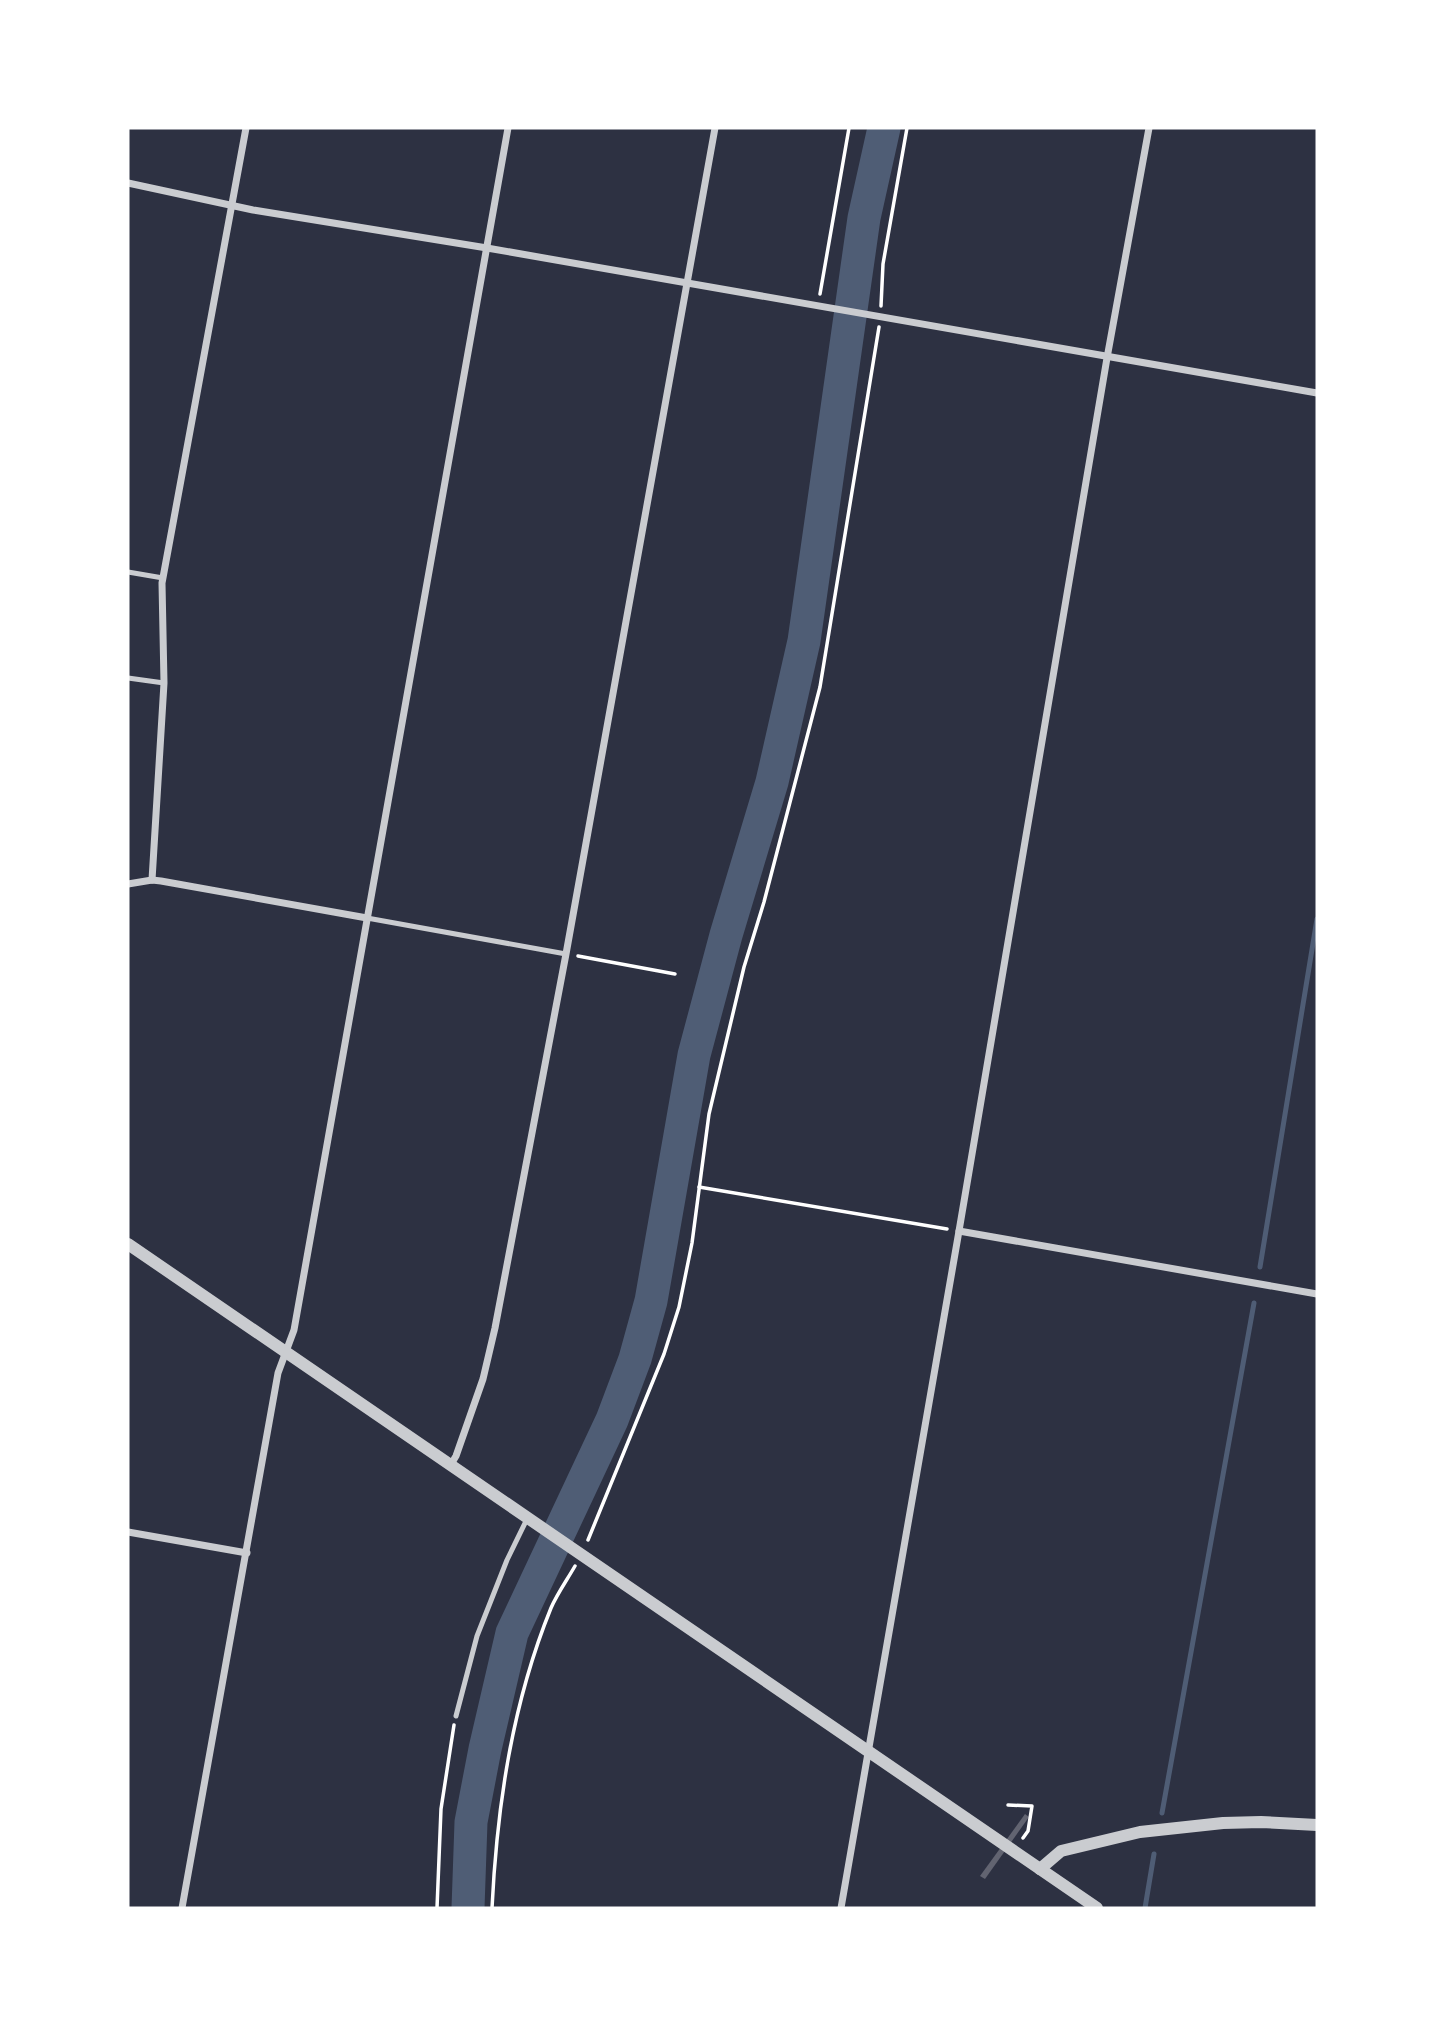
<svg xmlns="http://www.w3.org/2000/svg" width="1445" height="2036" viewBox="0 0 1445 2036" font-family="'Playfair Display',serif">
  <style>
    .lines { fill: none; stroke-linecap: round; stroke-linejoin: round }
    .stream { stroke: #4f5d75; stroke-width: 5 }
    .river { stroke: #4f5d75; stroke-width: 33 }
    .building { fill: #626471 }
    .path { stroke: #fff; stroke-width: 3.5 }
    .service { stroke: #caccd0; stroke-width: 5 }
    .minor { stroke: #caccd0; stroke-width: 7 }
    .tertiary { stroke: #caccd0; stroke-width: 12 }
  </style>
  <rect width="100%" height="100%" fill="#2d3142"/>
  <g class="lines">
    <g class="stream">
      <polyline points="875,128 883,130"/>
      <polyline points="1260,1267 1317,919"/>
      <polyline points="1162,1813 1254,1303"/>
      <polyline points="1145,1908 1154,1854"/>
    </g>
    <polyline class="river" points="468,1908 471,1822 485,1749 512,1633 612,1420 635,1359 651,1301 694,1055 726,935 772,782 804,641 864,218 884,128"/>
  </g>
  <polygon class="building" points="1025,1814 1029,1817 985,1879 980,1876"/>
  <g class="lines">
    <g class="path">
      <polyline points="820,294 849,128"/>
      <polyline points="881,306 883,264 907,128"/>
      <polyline points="578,956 675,974"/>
      <polyline points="699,1187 947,1229"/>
      <polyline points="588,1540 664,1354 679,1307 692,1243 709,1114 744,967 764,902 820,687 879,327"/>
      <polyline points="1008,1805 1032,1806 1028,1831 1023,1838"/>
      <polyline points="437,1908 441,1809 454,1725"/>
      <path d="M 492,1908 C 497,1806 512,1704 551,1608 C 557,1594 567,1580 575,1566"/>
    </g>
    <g class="service">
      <polyline points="128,572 163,578"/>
      <polyline points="128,678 164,683"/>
      <polyline points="367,918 566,954"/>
      <polyline points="456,1716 477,1636 507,1560 527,1519"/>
    </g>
    <g class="minor">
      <polyline points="128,183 253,210 487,248 1317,393"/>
      <polyline points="152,880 164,683 162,583 246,128"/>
      <polyline points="128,884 152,880 161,881 367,918"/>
      <polyline points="959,1231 1317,1294"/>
      <polyline points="450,1466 456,1456 483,1379 495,1328 566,954 715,128"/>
      <polyline points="128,1532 247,1553"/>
      <polyline points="182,1908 278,1373 294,1330 508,128"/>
      <polyline points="841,1908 959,1231 1107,358 1149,128"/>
    </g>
    <g class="tertiary">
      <polyline points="128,1244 1097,1908"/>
      <polyline points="1040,1869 1061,1851 1140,1832 1223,1823 1261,1822 1317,1825"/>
    </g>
  </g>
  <rect width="1445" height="2036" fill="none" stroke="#ffffff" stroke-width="259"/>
</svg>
